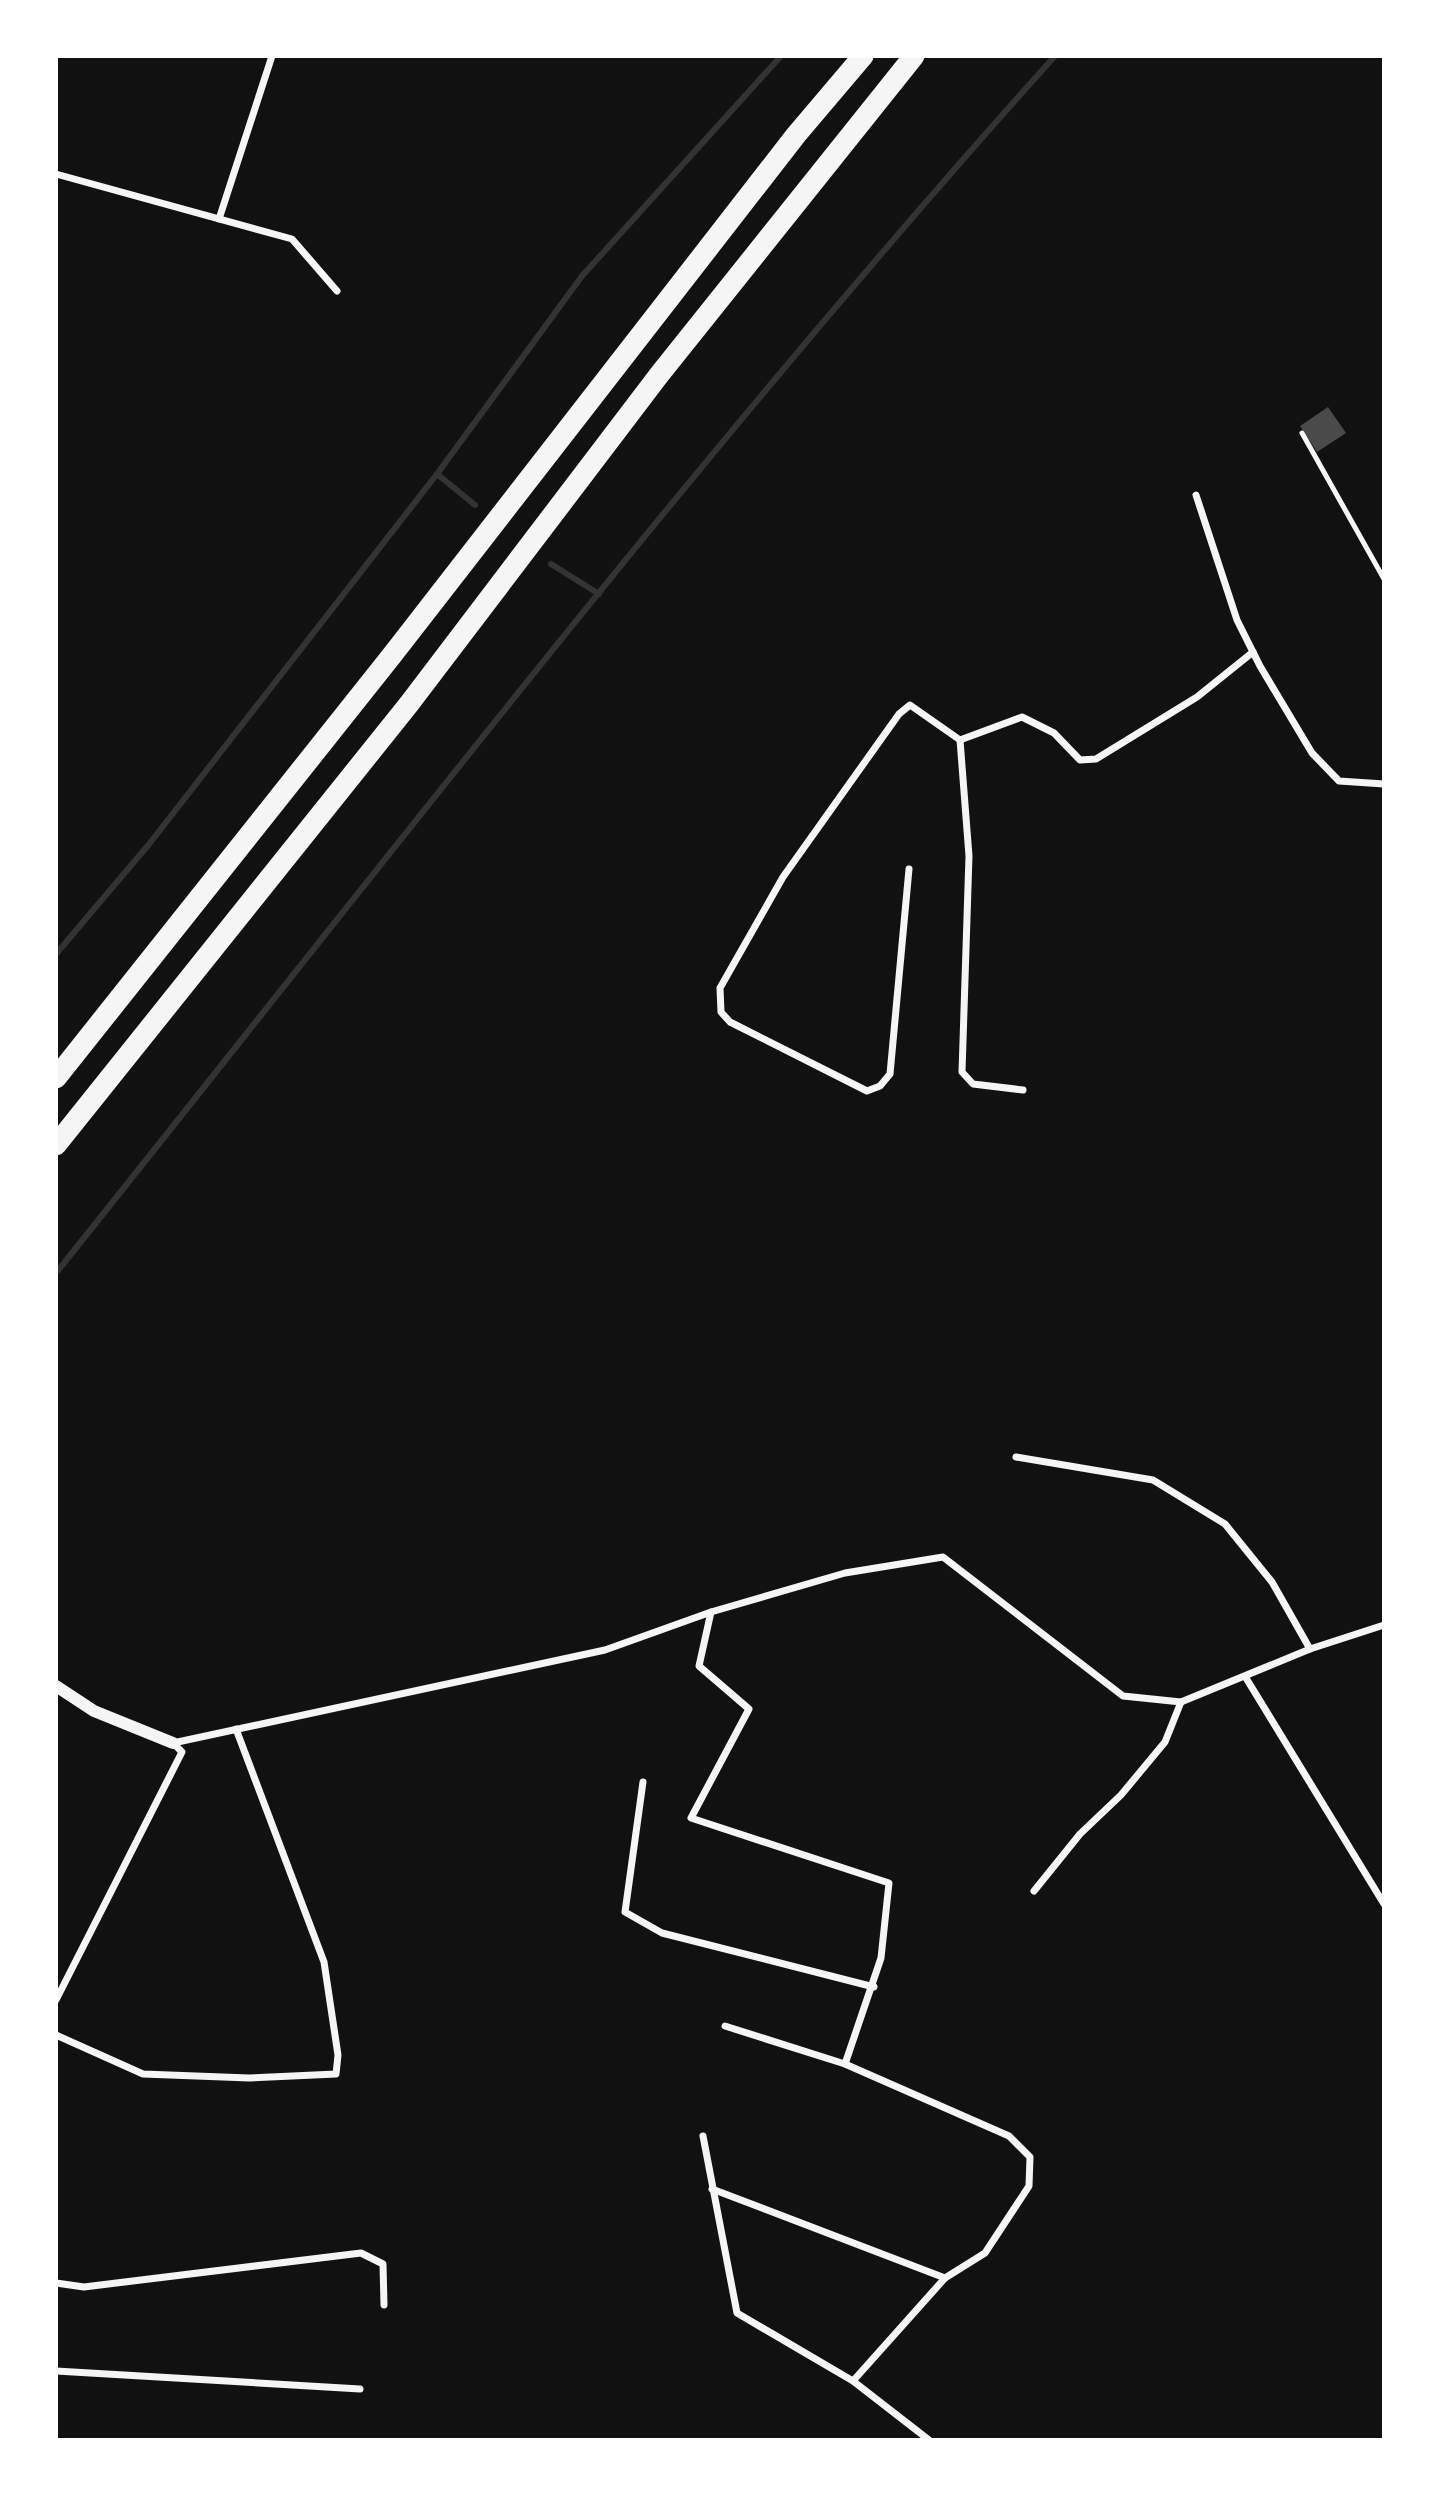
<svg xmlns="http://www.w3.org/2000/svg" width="1440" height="2496" viewBox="0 0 1440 2496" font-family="'Titillium Web',sans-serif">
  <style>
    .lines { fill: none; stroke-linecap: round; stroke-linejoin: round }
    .stream { stroke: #333; stroke-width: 6 }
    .building { fill: #4a4a4a }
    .service { stroke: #f5f5f5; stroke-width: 5 }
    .minor { stroke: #f5f5f5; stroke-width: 7 }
    .tertiary { stroke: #f5f5f5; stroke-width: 12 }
    .motorway { stroke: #f5f5f5; stroke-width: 21 }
  </style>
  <rect width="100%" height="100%" fill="#111"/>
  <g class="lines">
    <g class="stream">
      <polyline points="437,474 475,505"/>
      <polyline points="551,564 599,594"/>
      <polyline points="56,954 150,843 437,474 582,276 781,56"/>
      <path d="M 56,1273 C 384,863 704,446 1055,56"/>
    </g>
  </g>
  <polygon class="building" points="1328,407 1346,433 1317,452 1300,426"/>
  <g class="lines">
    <polyline class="service" points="1302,433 1384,579"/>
    <g class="minor">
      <polyline points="56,174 292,239 337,291"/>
      <polyline points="219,219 272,56"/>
      <polyline points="1196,495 1237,620 1260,666 1312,753 1339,781 1384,784"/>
      <polyline points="960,740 969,856 962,1072 973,1084 1023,1090"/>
      <polyline points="909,869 890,1074 880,1086 867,1091 730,1022 721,1012 720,988 783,877 899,714 910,705 960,740 1022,717 1054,733 1080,760 1096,759 1197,697 1253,652"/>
      <polyline points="1016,1457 1153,1480 1225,1524 1272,1582 1310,1649"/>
      <polyline points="711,1612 699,1666 749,1709 691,1818 889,1883 881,1958 845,2064"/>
      <polyline points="1246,1678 1384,1904"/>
      <polyline points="173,1743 605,1650 711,1612 845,1573 943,1557 1123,1696 1181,1702 1310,1649 1384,1625"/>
      <polyline points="643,1782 625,1912 662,1933 874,1987"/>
      <polyline points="1034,1891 1080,1834 1121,1795 1165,1742 1181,1702"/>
      <polyline points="56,2000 182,1752 173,1743"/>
      <polyline points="725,2026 845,2064 1009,2136 1030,2157 1029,2186 985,2253 945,2278 853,2381"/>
      <polyline points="56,2035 143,2074 249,2078 336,2074 338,2055 324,1962 236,1729"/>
      <polyline points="703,2136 737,2313 853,2381 929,2440"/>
      <polyline points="712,2189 945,2278"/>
      <polyline points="56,2283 84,2287 361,2253 383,2264 384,2305"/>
      <polyline points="56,2371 360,2389"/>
    </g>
    <polyline class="tertiary" points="56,1686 94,1711 173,1743"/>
    <g class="motorway">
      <polyline points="56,1078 393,654 796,135 863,56"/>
      <polyline points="56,1145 409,704 659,375 914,56"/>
    </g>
  </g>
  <rect width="1440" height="2496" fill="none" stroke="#ffffff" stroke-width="116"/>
</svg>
